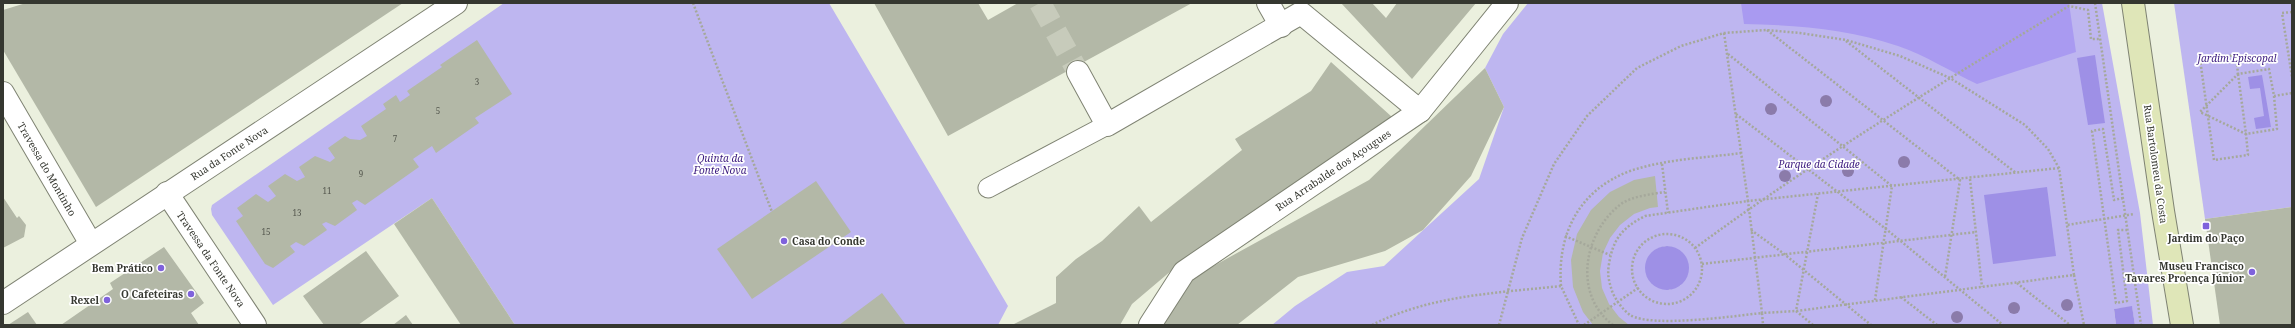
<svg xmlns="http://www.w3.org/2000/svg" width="2295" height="328" viewBox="0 0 2295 328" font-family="'Noto Serif',serif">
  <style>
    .green { fill: #beb6f0; fill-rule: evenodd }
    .forest { fill: #a99af1 }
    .water { fill: #9e90e6 }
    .building { fill: #b3b8a7 }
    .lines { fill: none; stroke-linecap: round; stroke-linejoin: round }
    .minor-tunnel { stroke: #c7cbbb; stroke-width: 22; stroke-dasharray: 22 11; stroke-linecap: butt }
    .service-casing { stroke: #7f8373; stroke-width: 21 }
    .minor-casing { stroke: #7f8373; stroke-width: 24 }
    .secondary-casing { stroke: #7f8373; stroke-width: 24 }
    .path { stroke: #a5a89b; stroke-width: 2.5; stroke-dasharray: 2 2; stroke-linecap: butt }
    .service { stroke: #fff; stroke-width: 19 }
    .minor { stroke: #fff; stroke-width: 22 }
    .secondary { stroke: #dfe6b8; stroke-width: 22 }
    .tree { fill: #8b7baa }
    .poi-dot { fill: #7f62dc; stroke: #fff; stroke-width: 1.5 }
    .labels { text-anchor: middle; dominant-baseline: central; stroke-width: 3.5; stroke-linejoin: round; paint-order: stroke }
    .number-label { font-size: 8px; fill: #54574e }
    .park-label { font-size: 10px; font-style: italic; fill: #3c1b7f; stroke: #fff }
    .street-label { font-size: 10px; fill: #353730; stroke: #fff }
    .poi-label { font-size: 10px; font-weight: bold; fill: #353730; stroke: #fff; text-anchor: end }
  </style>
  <rect width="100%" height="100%" fill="#ebf0de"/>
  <g class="green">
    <polygon points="504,3 829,3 1008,306 998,325 515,325 432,198 273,305 212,215 211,209 212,205"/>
    <path d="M 1528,3 L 2102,3 L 2140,213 L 2153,325 L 2135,325 L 2132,307 L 2114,309 L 2116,325 L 1272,325 L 1295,306 L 1347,272 L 1384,266 L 1479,179 L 1504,107 L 1485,68 L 1503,34 ZM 1665,246 L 1672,247 L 1681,285 L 1669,290 L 1657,249 Z"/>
    <polygon points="2174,3 2292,3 2292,207 2205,219"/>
  </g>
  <path class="forest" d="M 1741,3 L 2069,3 L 2076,52 L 1977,84 C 1951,72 1925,55 1898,46 C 1849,29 1796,25 1744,24 Z"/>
  <g class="water">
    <polygon points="2095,55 2105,123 2088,125 2077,58"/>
    <polygon points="2262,75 2271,127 2256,129 2254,118 2264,116 2260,88 2250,89 2248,77"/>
    <polygon points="2047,187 2056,256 1993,264 1984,195"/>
    <circle cx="1667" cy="268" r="22"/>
    <polygon points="2132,306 2135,325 2116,325 2114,309"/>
  </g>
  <g class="building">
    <polygon points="26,3 403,3 96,207 3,50 3,10"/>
    <polygon points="874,3 978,3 988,20 1018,3 1192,3 948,136"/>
    <polygon points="1341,3 1372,3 1386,18 1397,3 1476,3 1412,79"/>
    <polygon points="477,40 512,94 475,118 479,123 436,153 432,146 413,159 419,167 365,205 357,200 352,203 357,210 335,226 326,222 322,224 327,230 304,246 296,242 290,246 295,252 273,268 265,264 236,221 243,216 237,208 256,194 268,202 276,196 268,186 285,174 297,181 305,177 299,167 315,156 330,162 335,158 328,148 345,136 350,139 360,140 367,136 361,126 386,109 383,104 396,95 400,102 410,95 407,91 442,67 440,65"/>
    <polygon points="1331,62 1392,117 1178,265 1132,304 1120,325 1012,325 1056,303 1056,277 1076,259 1102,241 1139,206 1151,222 1242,150 1235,139 1311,91"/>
    <polygon points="1485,68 1504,107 1471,176 1423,230 1385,251 1298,277 1237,325 1159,325 1190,279 1369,180"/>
    <polygon points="1655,176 1658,207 1650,208 1634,214 1620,225 1610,238 1603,253 1600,271 1602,288 1609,304 1619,317 1629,325 1593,325 1583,312 1573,287 1571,260 1577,234 1591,210 1610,192 1634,180"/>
    <polygon points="816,181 851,232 752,299 717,249"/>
    <polygon points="3,197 17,218 19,216 26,225 24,237 3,248"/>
    <polygon points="432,198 515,325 461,325 394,224"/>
    <polygon points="2292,207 2292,325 2220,325 2205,219"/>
    <polygon points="164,247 204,303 191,313 199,325 61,325 113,289 110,283"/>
    <polygon points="366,251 399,296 358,325 324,325 303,296"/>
    <polygon points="882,293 906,325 839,325"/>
    <polygon points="28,312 37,325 8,325"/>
    <polygon points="406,315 413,325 393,325"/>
  </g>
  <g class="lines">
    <polyline class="minor-tunnel" points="1040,3 1078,72"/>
    <g class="service-casing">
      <polyline id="service" points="988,188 1107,125"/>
    </g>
    <g class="minor-casing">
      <g id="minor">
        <polyline points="1268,3 1281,26"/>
        <polyline points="1078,72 1107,125 1301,13 1420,111"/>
        <polyline points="3,93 91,244"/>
        <polyline points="167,193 255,325"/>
        <polyline points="3,303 456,3"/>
        <polyline points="1150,325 1184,272 1420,111 1507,3"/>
      </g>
    </g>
    <g class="secondary-casing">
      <polyline id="secondary" points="2133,3 2163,211 2182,325"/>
    </g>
    <g class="path">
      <polyline points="693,3 772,212"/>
      <polyline points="2095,3 2141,325"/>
      <polyline points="2292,12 2282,13 2292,77"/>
      <polyline points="1767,30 1960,180 1945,277"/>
      <path d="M 1724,33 L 1748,201 L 1645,216 C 1622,228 1613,239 1609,264 C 1607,275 1609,281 1612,291 C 1615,299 1622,309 1630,315 C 1652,328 1734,316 1762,313 L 1763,325"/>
      <polyline points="1846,41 2016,173"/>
      <polyline points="1728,54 1892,186 1875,300"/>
      <polygon points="2238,74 2246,134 2200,112"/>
      <polyline points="2274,96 2277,129 2246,134 2248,155 2214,160 2200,59 2236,55 2238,74 2269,69 2274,96 2292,93"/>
      <polyline points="1736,114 1886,229 2003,325"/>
      <polyline points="1662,164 1668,213"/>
      <polyline points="2059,168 1748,201 1762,313 1796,311 2074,275 2067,225"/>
      <polyline points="1970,179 1982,287"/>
      <polyline points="2123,198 2114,200 2103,129 2092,131 2116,303 2127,301 2118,230 2127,230"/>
      <polyline points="1751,230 1783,253 1871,325"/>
      <circle cx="1667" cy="269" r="35"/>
      <polyline points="1565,236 1610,255"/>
      <path d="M 1695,248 C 1815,160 1942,82 2069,6 L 2088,10 L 2091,39 L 2100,39"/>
      <polyline points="1702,264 1976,232"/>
      <polyline points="2074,275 2084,325"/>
      <polyline points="2017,283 2070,325"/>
      <path d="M 1561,286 C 1557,234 1579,190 1630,171 C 1665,159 1705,158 1741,153"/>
      <polyline points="1901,297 1937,325"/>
      <path d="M 1372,325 C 1431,295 1497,293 1561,286 L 1579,325"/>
      <polyline points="1499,325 1522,238 1554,164 1587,116 1637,68 1681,46 1724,33 1766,30 1800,33 1846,40 1900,56 1950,78 2025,125 2048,149 2059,168 2067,225 2134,214"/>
      <polyline points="1584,325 1638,288"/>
      <path d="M 1613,325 C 1572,294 1584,232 1621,204 C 1632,196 1653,194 1665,192"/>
      <polyline points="1813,325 1796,311 1818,194"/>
    </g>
    <use href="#service" class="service"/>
    <use href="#minor" class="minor"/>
    <use href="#secondary" class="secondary"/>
  </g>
  <g class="tree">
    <circle cx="1826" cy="101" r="6"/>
    <circle cx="1771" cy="109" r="6"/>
    <circle cx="1904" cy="162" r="6"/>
    <circle cx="1848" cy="171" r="6"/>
    <circle cx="1785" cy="176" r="6"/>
    <circle cx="2067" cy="305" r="6"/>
    <circle cx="2014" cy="308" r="6"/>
    <circle cx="1957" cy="317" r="6"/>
  </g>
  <g class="poi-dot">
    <rect x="2202" y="222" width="8" height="8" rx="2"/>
    <circle cx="784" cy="241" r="4"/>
    <circle cx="161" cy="268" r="4"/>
    <circle cx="2252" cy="272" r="4"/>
    <circle cx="191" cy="294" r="4"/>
    <circle cx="107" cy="300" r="4"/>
  </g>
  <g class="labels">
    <g class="number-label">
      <text x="477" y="81">3</text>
      <text x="438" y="110">5</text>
      <text x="395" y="138">7</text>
      <text x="361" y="173">9</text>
      <text x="327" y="190">11</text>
      <text x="297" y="212">13</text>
      <text x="266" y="231">15</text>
    </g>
    <g class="park-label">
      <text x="2237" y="58">Jardim Episcopal</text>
      <text x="720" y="158">Quinta da<tspan x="720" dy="12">Fonte Nova</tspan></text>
      <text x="1819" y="164">Parque da Cidade</text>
    </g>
    <g class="street-label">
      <text transform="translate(229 153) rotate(-33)">Rua da Fonte Nova</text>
      <text transform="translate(2156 164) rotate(82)">Rua Bartolomeu da Costa</text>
      <text transform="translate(47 169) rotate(60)">Travessa do Montinho</text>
      <text transform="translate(1333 170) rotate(-34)">Rua Arrabalde dos Açougues</text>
      <text transform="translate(211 259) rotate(56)">Travessa da Fonte Nova</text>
    </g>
    <g class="poi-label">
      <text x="2206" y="238" text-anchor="middle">Jardim do Paço</text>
      <text x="792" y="241" text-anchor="start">Casa do Conde</text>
      <text x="2244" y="266">Museu Francisco<tspan x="2244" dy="12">Tavares Proença Júnior</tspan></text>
      <text x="153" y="268">Bem Prático</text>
      <text x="183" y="294">O Cafeteiras</text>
      <text x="99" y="300">Rexel</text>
    </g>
  </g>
  <rect width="2295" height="328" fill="none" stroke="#353730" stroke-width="8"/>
</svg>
